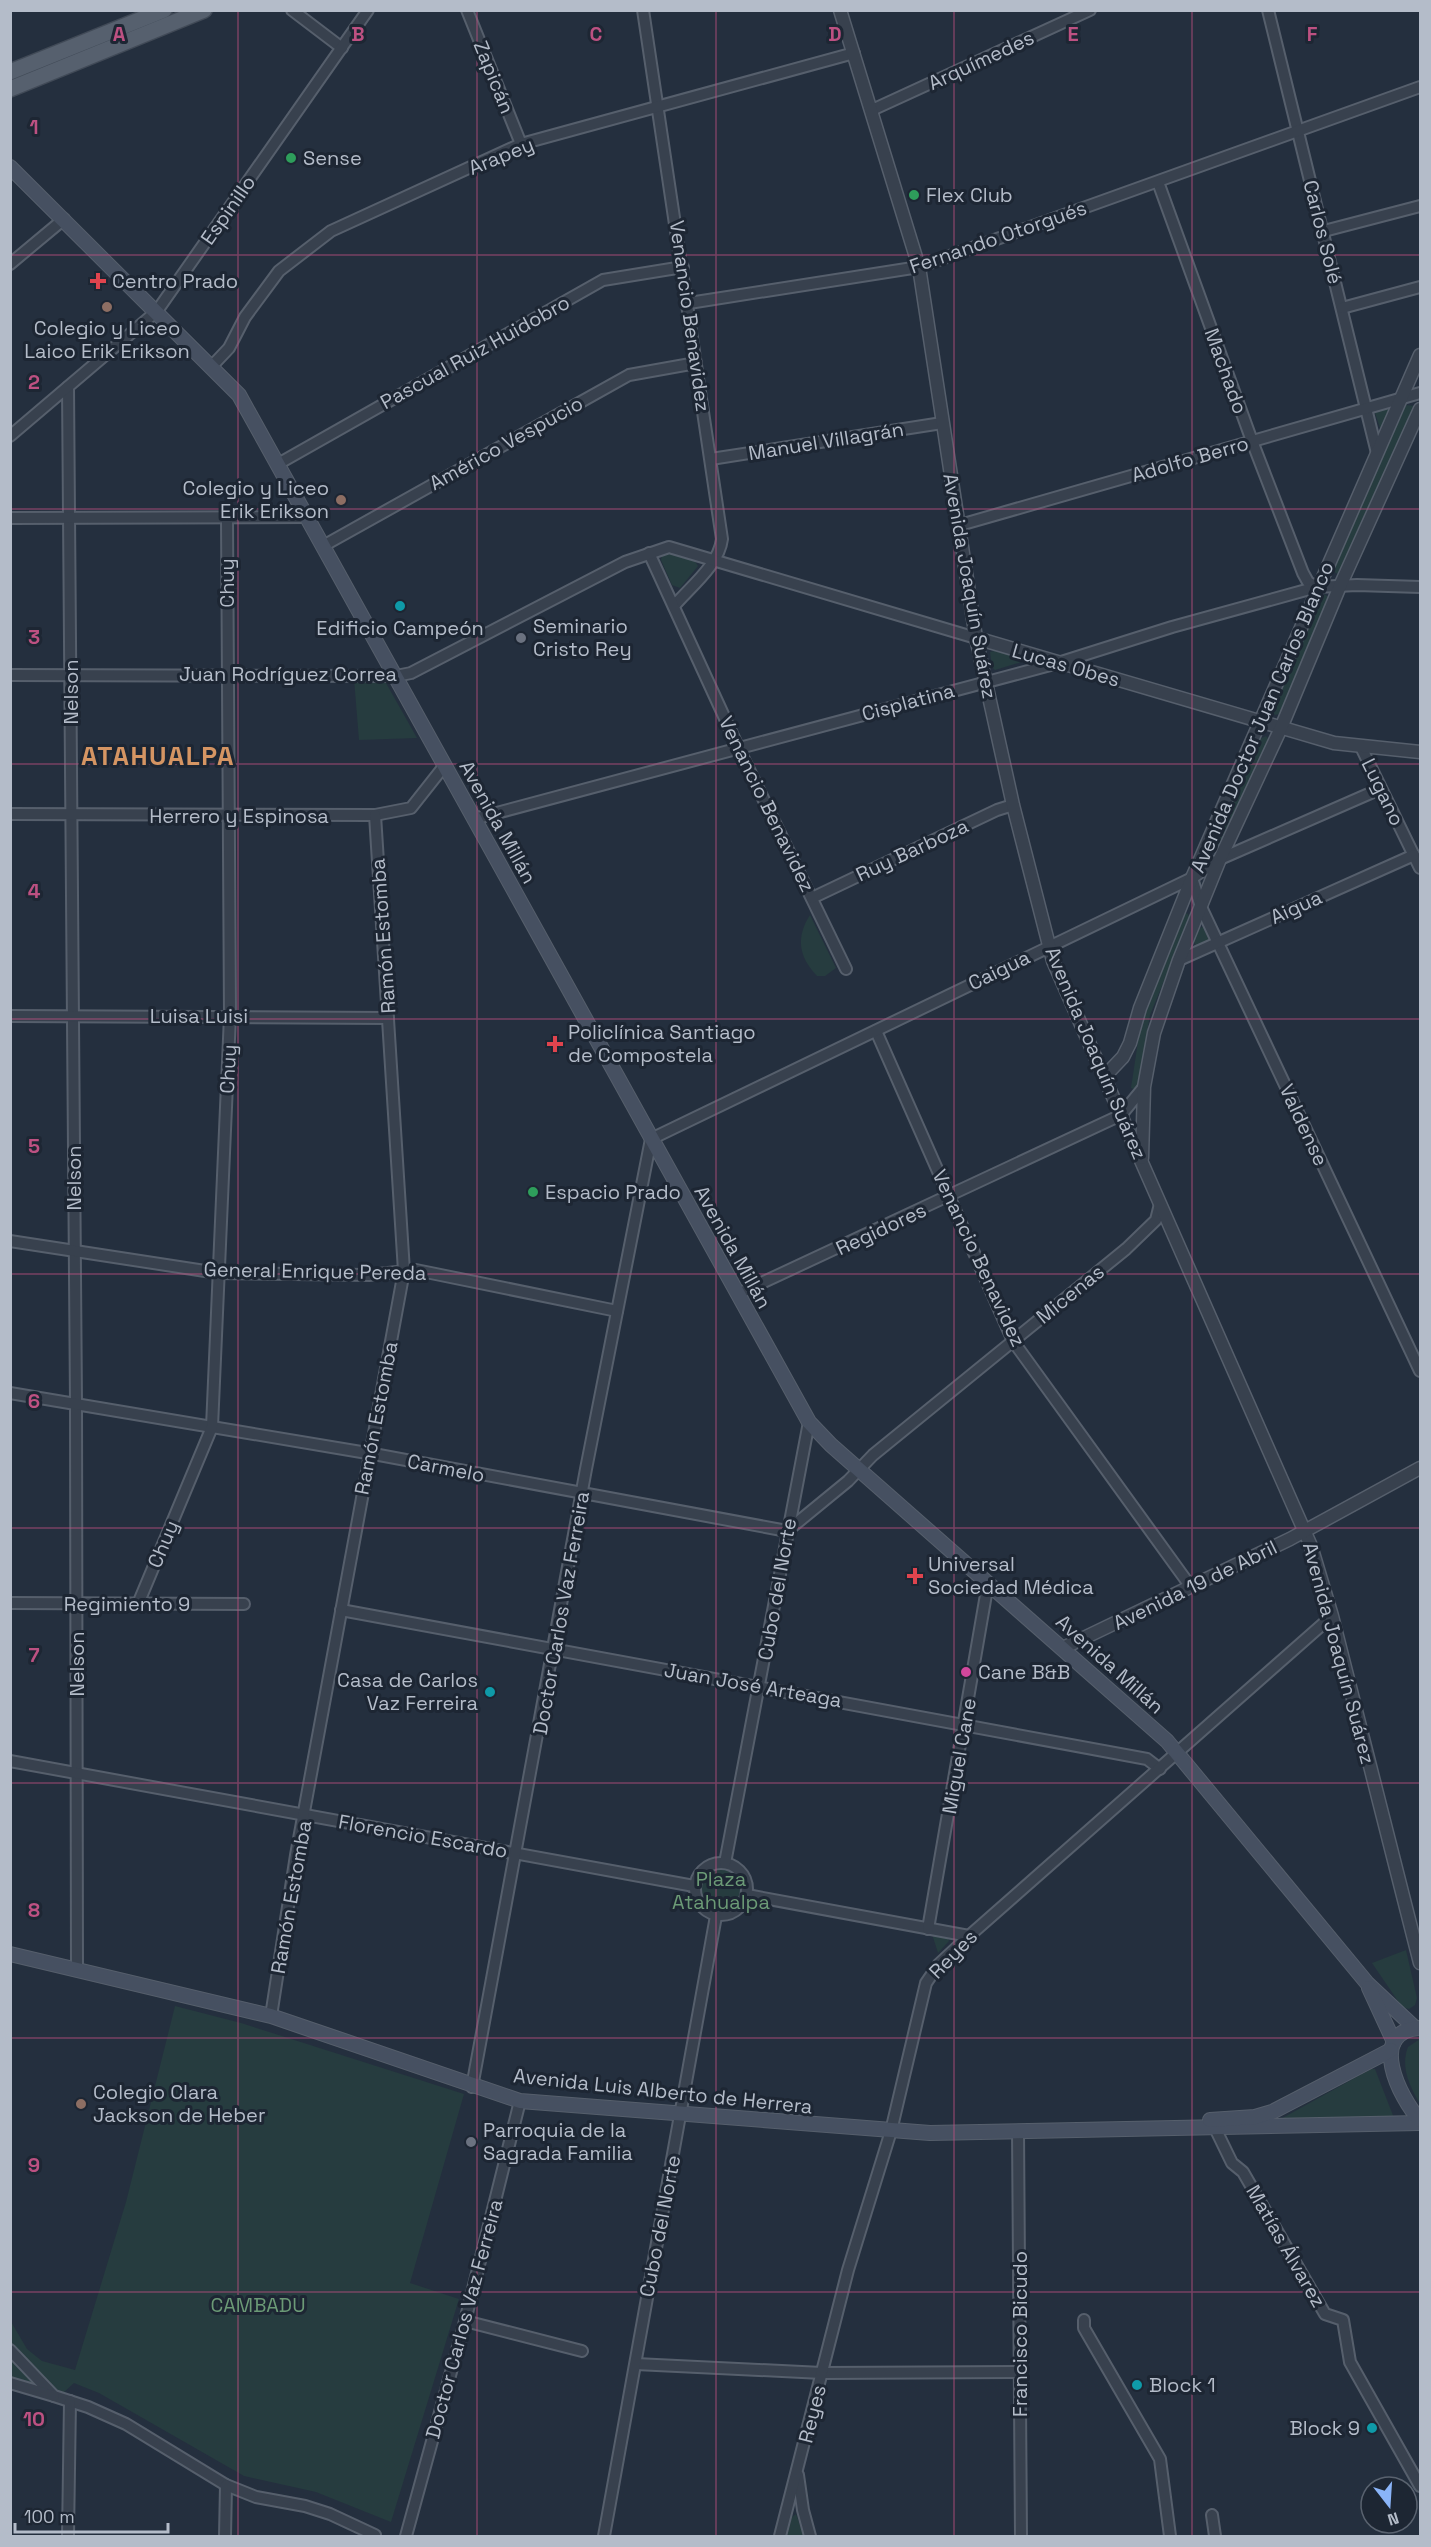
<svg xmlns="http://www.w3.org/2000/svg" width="1431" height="2547" viewBox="0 0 1431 2547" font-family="'Space Grotesk',sans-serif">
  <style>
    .green { fill: #263c3f }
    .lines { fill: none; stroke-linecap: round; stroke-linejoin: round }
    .minor-casing { stroke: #565f6c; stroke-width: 14 }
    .tertiary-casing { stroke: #565f6c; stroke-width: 15 }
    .secondary-casing { stroke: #565f6c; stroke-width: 16 }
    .primary-casing { stroke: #414a57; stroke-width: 18 }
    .minor { stroke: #38414e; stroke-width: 10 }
    .tertiary { stroke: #38414e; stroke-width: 12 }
    .secondary { stroke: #465061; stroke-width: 14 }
    .primary { stroke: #56606e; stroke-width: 15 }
    .grid { fill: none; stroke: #bd5182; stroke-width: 1.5; stroke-opacity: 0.55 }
    .leisure-dot { fill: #2e9e5b; stroke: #1d2633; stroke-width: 2 }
    .health-dot { fill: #e0444e; stroke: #1d2633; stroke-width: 2 }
    .education-dot { fill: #8d6e63; stroke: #1d2633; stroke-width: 2 }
    .culture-dot { fill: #0f9aa8; stroke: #1d2633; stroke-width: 2 }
    .worship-dot { fill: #6b7280; stroke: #1d2633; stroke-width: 2 }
    .hotel-dot { fill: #d1479c; stroke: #1d2633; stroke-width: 2 }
    .labels { text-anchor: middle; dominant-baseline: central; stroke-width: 6; stroke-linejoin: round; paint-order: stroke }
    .street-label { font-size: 20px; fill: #b4bcc9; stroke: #1d2633 }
    .poi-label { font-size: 20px; fill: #b4bcc9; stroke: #1d2633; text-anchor: start }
    .park-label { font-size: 20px; fill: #6b9a76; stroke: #1d2633 }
    .district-label { font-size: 26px; font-weight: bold; letter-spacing: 1.5px; fill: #d59563; stroke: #1d2633 }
    .grid-label { font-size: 20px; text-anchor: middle; font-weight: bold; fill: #bd5182; stroke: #1d2633; stroke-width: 6; stroke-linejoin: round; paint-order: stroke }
  </style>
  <rect width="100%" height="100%" fill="#242f3e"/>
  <g class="green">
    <polygon points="1406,405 1414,406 1338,574 1332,571"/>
    <polygon points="1389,406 1392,407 1384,426 1380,428 1375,413"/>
    <polygon points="669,553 694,560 698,566 680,588 672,585 661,560 662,555"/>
    <polygon points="1324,594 1330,598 1279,714 1275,715 1272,711"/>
    <polygon points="998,650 1023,658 1025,661 995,670 992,667 990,652"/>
    <polygon points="354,679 386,683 417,738 359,740"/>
    <polygon points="1266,736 1269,740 1222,845 1216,847 1215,843 1260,739"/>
    <polygon points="1187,913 1190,917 1150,1015 1137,1090 1131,1088 1142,1015 1183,916"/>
    <path d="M 810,915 L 836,968 L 825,976 L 817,976 C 798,956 796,937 810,915 Z"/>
    <polygon points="1203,927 1209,940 1196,946 1193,940 1199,928"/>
    <circle cx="721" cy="1890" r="22"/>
    <polygon points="932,1934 947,1937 949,1941 938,1953"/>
    <polygon points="1406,1950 1417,1998 1415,2005 1409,2009 1402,2007 1372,1963"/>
    <polygon points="175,2006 241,2023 464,2094 410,2283 459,2299 391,2522 316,2492 244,2476 99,2393 74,2383 63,2393 11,2377 10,2320 27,2349 42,2361 75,2370 126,2202"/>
    <path d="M 1420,2039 L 1420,2104 C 1410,2087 1400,2067 1408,2047 Z"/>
    <polygon points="1375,2069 1394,2118 1279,2120 1371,2069"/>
    <polygon points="796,2514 804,2536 787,2536 792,2517"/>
  </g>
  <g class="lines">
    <g class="minor-casing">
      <g id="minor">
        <polyline points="292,10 342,48"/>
        <polyline points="467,10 521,144"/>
        <path d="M 643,10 L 722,539 C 719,565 690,587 674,606"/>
        <polyline points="1268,10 1377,453"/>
        <polyline points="872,110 1090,10"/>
        <polyline points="1158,182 1252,441 1303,573 1308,582 1317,587"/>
        <polyline points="1324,231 1420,206"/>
        <polyline points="10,264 64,219"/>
        <polyline points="689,303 919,267 1420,87"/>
        <polyline points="1342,308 1420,287"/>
        <polyline points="212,366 229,348 245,317 279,271 331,231 521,144 854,53"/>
        <polyline points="68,387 76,1403 77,1969"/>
        <polyline points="10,436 157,311 368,10"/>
        <polyline points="711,459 942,423"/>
        <polyline points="278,464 603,280 683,267"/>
        <polyline points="10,518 307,517"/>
        <polyline points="960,525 1420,393"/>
        <polyline points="323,546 629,375 696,363"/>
        <polyline points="649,553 739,749 846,969"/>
        <polyline points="10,675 396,676 411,673 625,562 669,547 976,638"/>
        <polyline points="1361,747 1420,868"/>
        <polyline points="10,814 375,815 411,808 445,765"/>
        <polyline points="474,819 1058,663 1172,627 1317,587 1357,585 1420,587"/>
        <polyline points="1192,878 1201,907 1420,1371"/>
        <polyline points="812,898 997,810 1013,805"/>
        <polyline points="1179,960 1414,855"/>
        <polyline points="10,1016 388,1018"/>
        <polyline points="876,1031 1013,1341 1191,1587"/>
        <polyline points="10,1241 218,1273 369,1275 416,1270 617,1311"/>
        <polyline points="738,1294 1121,1115 1144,1087"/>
        <polyline points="10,1393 379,1455 787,1531"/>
        <polyline points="787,1531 848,1481 873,1455 1126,1249 1156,1220 1160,1204"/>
        <polyline points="10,1603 244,1604"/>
        <polyline points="138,1604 212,1427 230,1016 227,519"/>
        <polyline points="341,1610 1147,1759 1160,1769"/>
        <polyline points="10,1761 694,1886"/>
        <circle cx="721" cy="1889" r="26"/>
        <polyline points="725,1863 809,1422"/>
        <polyline points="747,1895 969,1936"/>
        <polyline points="928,1929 988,1583"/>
        <polyline points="271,2016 296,1855 404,1271 375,815"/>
        <polyline points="472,2087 586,1469 651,1139 1192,878 1220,859 1380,789"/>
        <polyline points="1215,2128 1232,2163 1243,2172 1325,2314 1343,2320 1350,2362 1420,2486"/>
        <polyline points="1018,2131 1021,2536"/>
        <polyline points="1084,2320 1084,2328 1160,2459 1170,2536"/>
        <polyline points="465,2321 582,2351"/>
        <polyline points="10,2350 54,2396 88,2407 126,2424 226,2485 256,2497 305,2506 330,2514 375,2535"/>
        <polyline points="636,2364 822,2373 1020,2372"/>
        <polyline points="10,2383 54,2396"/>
        <polyline points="798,2475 803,2510 810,2536"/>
        <polyline points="1212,2515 1215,2536"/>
        <polyline points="68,2536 70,2401"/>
        <polyline points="225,2536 226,2485"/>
        <polyline points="406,2536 465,2321 520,2101"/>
        <polyline points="604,2536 716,1916"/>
        <polyline points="780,2536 848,2270 891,2131 926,1983 939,1964 969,1936 1332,1616"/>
      </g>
    </g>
    <g class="tertiary-casing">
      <g id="tertiary">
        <polyline points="840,10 919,267 976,638 1013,805 1053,961 1311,1546 1332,1616 1420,1963"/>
        <polyline points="976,638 1334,743 1420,752"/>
        <polyline points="1104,1077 1123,1057 1130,1043 1140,1008 1192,878 1420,355"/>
        <polyline points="1142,1158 1144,1087 1154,1033 1179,960 1220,859 1281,728 1340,586 1420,409"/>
        <polyline points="1063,1648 1290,1539 1420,1468"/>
      </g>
    </g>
    <g class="secondary-casing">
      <g id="secondary">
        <polyline points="10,167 239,395 809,1422 831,1445 1167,1741 1367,1983 1415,2028"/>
        <polyline points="10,1954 271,2016 520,2101 930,2133 1420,2123"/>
        <polyline points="1369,1988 1394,2042"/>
        <path d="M 1420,2028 C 1366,2031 1400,2099 1420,2120"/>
        <polyline points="1210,2120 1255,2117 1272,2112 1391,2050"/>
      </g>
    </g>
    <g class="primary-casing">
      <g id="primary">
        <polyline points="10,72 164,10"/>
        <polyline points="10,89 204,10"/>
      </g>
    </g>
    <use href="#minor" class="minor"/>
    <use href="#tertiary" class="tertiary"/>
    <use href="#secondary" class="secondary"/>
    <use href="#primary" class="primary"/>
  </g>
  <path class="grid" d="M 238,10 L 238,2536M 477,10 L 477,2536M 716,10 L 716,2536M 954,10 L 954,2536M 1192,10 L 1192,2536M 10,255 L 1420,255M 10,509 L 1420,509M 10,764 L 1420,764M 10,1019 L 1420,1019M 10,1274 L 1420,1274M 10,1528 L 1420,1528M 10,1783 L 1420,1783M 10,2038 L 1420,2038M 10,2292 L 1420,2292"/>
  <g class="leisure-dot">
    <circle cx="291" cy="158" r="6"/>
    <circle cx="914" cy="195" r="6"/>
    <circle cx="533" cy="1192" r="6"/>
  </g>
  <g class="health-dot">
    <path d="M95 272h6v6h6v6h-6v6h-6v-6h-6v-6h6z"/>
    <path d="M552 1035h6v6h6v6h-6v6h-6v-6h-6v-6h6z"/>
    <path d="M912 1567h6v6h6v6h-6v6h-6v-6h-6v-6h6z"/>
  </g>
  <g class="education-dot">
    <circle cx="107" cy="307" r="6"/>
    <circle cx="341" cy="500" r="6"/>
    <circle cx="81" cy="2104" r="6"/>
  </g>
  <g class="culture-dot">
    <circle cx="400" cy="606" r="6"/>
    <circle cx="490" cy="1692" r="6"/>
    <circle cx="1137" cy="2385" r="6"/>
    <circle cx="1372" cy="2428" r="6"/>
  </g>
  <g class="worship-dot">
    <circle cx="521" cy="638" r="6"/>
    <circle cx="471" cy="2142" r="6"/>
  </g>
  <circle class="hotel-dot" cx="966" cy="1672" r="6"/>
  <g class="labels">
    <g class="street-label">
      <text transform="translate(981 60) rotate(-25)">Arquímedes</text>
      <text transform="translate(494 77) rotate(68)">Zapicán</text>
      <text transform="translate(501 156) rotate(-22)">Arapey</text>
      <text transform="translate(228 210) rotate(-55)">Espinillo</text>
      <text transform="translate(1323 232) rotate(76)">Carlos Solé</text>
      <text transform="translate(998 237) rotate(-19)">Fernando Otorgués</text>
      <text transform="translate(690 316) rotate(82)">Venancio Benavidez</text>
      <text transform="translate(475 352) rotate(-29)">Pascual Ruiz Huidobro</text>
      <text transform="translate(1226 371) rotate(70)">Machado</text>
      <text transform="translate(826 441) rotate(-9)">Manuel Villagrán</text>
      <text transform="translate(506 443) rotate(-29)">Américo Vespucio</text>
      <text transform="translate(1190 459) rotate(-16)">Adolfo Berro</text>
      <text transform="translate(227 583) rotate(-90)">Chuy</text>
      <text transform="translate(970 586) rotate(80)">Avenida Joaquín Suárez</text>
      <text transform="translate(1066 665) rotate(16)">Lucas Obes</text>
      <text x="288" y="674">Juan Rodríguez Correa</text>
      <text transform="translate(71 692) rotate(-90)">Nelson</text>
      <text transform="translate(908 702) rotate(-15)">Cisplatina</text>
      <text transform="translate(1262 717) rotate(-67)">Avenida Doctor Juan Carlos Blanco</text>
      <text transform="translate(1383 792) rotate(64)">Lugano</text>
      <text transform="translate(767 804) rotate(64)">Venancio Benavidez</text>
      <text x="239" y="816">Herrero y Espinosa</text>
      <text transform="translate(498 822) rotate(61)">Avenida Millán</text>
      <text transform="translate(912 850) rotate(-25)">Ruy Barboza</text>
      <text transform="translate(1296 907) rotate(-24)">Aigua</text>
      <text transform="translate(383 936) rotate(-94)">Ramón Estomba</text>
      <text transform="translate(999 970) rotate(-26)">Caigua</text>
      <text x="199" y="1016">Luisa Luisi</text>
      <text transform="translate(1096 1053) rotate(67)">Avenida Joaquín Suárez</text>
      <text transform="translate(228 1069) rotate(-87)">Chuy</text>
      <text transform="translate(1304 1125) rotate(65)">Valdense</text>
      <text transform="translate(74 1178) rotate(-90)">Nelson</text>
      <text transform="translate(881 1229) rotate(-25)">Regidores</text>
      <text transform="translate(733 1247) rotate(61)">Avenida Millán</text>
      <text transform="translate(979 1258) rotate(65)">Venancio Benavidez</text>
      <text transform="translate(315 1271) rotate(1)">General Enrique Pereda</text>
      <text transform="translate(1070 1294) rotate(-39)">Micenas</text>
      <text transform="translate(376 1418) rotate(-79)">Ramón Estomba</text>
      <text transform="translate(446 1468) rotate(11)">Carmelo</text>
      <text transform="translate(163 1544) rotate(-67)">Chuy</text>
      <text transform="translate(1195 1585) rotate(-26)">Avenida 19 de Abril</text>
      <text transform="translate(777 1589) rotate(-80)">Cubo del Norte</text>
      <text x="127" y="1604">Regimiento 9</text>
      <text transform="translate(561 1613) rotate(-80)">Doctor Carlos Vaz Ferreira</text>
      <text transform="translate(1339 1653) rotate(75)">Avenida Joaquín Suárez</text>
      <text transform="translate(77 1664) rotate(-90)">Nelson</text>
      <text transform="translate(1110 1664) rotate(42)">Avenida Millán</text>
      <text transform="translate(753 1685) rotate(10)">Juan José Arteaga</text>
      <text transform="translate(959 1756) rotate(-80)">Miguel Cane</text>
      <text transform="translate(423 1836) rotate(10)">Florencio Escardo</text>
      <text transform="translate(291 1897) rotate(-80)">Ramón Estomba</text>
      <text transform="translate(953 1954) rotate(-46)">Reyes</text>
      <text transform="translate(663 2091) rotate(6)">Avenida Luis Alberto de Herrera</text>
      <text transform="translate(660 2226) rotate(-79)">Cubo del Norte</text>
      <text transform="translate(1286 2246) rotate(60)">Matías Álvarez</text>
      <text transform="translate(464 2319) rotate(-75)">Doctor Carlos Vaz Ferreira</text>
      <text transform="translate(1020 2334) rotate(-90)">Francisco Bicudo</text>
      <text transform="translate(812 2414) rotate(-76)">Reyes</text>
    </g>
    <g class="poi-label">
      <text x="303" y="158">Sense</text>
      <text x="926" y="195">Flex Club</text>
      <text x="112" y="281">Centro Prado</text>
      <text x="107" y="328" text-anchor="middle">Colegio y Liceo<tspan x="107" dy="23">Laico Erik Erikson</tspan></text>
      <text x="329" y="488" text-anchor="end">Colegio y Liceo<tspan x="329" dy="23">Erik Erikson</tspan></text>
      <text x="533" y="626">Seminario<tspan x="533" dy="23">Cristo Rey</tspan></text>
      <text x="400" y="628" text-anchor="middle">Edificio Campeón</text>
      <text x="568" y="1032">Policlínica Santiago<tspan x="568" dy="23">de Compostela</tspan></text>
      <text x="545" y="1192">Espacio Prado</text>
      <text x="928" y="1564">Universal<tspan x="928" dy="23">Sociedad Médica</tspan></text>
      <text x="978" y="1672">Cane B&amp;B</text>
      <text x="478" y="1680" text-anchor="end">Casa de Carlos<tspan x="478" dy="23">Vaz Ferreira</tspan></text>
      <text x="93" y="2092">Colegio Clara<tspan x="93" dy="23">Jackson de Heber</tspan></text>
      <text x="483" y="2130">Parroquia de la<tspan x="483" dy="23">Sagrada Familia</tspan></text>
      <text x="1149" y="2385">Block 1</text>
      <text x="1360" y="2428" text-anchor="end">Block 9</text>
    </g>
    <g class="park-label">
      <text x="721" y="1879">Plaza<tspan x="721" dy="23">Atahualpa</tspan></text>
      <text x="258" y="2305">CAMBADU</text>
    </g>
    <g class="district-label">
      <text x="158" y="756">ATAHUALPA</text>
    </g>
  </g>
  <g class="grid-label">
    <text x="119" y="41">A</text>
    <text x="358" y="41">B</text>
    <text x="596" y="41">C</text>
    <text x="835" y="41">D</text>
    <text x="1073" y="41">E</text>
    <text x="1312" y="41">F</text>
    <text x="34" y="134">1</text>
    <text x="34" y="389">2</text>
    <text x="34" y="644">3</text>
    <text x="34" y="898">4</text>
    <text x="34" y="1153">5</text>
    <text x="34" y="1408">6</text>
    <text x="34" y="1662">7</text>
    <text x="34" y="1917">8</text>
    <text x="34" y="2172">9</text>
    <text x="34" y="2426">10</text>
  </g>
  <rect width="1431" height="2547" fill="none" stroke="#b4bcc9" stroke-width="24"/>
  <g transform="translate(1389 2505) rotate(163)"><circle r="28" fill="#1d2633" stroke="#59626f" stroke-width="1.5"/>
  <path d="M0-4.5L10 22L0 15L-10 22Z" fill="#8ab4f8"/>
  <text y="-9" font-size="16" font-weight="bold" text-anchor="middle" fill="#b4bcc9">N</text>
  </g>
  <path d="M15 2523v9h153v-9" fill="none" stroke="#b4bcc9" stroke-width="3"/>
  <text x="24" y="2523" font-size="18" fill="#b4bcc9" stroke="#1d2633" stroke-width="4.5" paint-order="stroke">100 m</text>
</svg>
